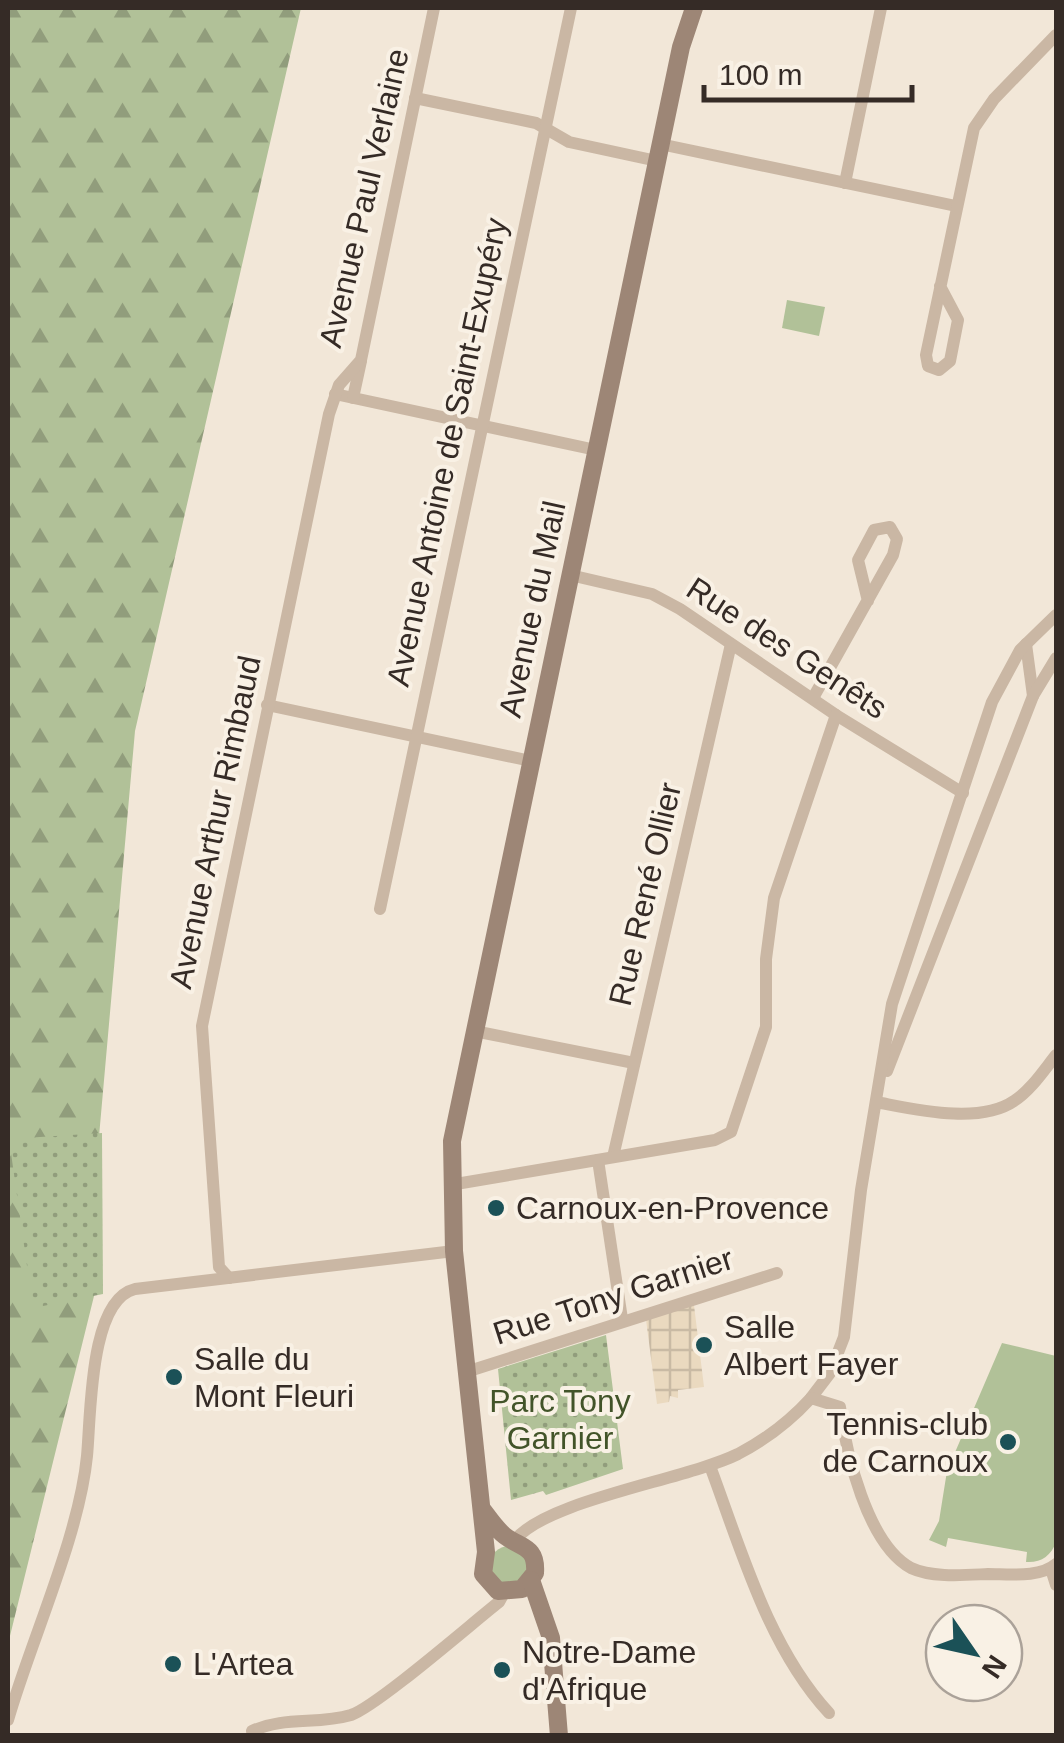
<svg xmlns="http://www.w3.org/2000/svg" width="1064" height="1743" viewBox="0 0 1064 1743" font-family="Helvetica,sans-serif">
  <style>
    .grass { fill: #b1c198 }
    .forest { fill: url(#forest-firs) }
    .park { fill: url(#park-dots) }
    .plaza { fill: url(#plaza-grid) }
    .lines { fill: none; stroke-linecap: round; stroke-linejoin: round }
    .street { stroke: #cab7a4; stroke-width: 12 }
    .secondary { stroke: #9d8676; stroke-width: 18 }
    .poi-dot { fill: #1b5157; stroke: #f9f1e5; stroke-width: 4 }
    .labels { text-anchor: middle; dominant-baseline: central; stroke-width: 8; stroke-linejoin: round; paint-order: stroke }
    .street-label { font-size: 32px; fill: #352b26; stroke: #f9f1e5 }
    .poi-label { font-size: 32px; fill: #352b26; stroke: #f9f1e5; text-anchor: start }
    .park-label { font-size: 32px; fill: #425429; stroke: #f9f1e5 }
  </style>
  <defs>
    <pattern id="forest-firs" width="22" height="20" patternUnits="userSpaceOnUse" patternTransform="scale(2.5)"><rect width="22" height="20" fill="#b1c198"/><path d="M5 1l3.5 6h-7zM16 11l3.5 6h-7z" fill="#919d7c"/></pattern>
    <pattern id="park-dots" width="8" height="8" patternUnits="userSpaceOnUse" patternTransform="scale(2.5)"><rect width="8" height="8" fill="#b1c198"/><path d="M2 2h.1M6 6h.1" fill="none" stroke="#919d7c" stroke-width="1.8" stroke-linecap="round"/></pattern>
    <pattern id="plaza-grid" width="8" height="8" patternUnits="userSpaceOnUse" patternTransform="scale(2.5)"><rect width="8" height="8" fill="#ead9bf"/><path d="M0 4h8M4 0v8" fill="none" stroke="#c9baa4"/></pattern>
  </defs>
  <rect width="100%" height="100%" fill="#f2e7d8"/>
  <g class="grass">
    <polygon points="787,300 825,307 819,336 782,328"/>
    <path d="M 1002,1343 L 1056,1356 L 1056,1542 C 1051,1556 1041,1563 1026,1562 L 1027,1552 L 948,1538 L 946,1547 L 929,1540 L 939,1521 L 947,1471 Z"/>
    <circle cx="509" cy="1565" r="19"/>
  </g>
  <polygon class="forest" points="8,8 301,8 135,731 94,1193 96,1288 8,1644"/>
  <g class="park">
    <polygon points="102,1133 103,1294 33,1308 9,1139"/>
    <polygon points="606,1335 623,1469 546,1495 543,1491 511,1500 498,1369"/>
  </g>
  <polygon class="plaza" points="693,1297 704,1387 678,1390 678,1398 670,1396 669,1402 657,1404 645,1312"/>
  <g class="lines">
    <g class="street">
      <polyline points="415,98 536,123 569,142 657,161"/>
      <polyline points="660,144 956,206"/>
      <polyline points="845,183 881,8"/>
      <polyline points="940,286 958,320 950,361 939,370 928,366 926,355 974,128 994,99 1056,35"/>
      <polyline points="335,394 596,450"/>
      <polyline points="353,398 361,361"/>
      <polyline points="570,575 652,594 680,609 836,715 963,793"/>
      <polyline points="1026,644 1033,696"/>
      <polyline points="813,698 893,555 897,539 890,527 874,530 858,560 868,601"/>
      <polyline points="267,705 531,761"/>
      <polyline points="380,909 571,8"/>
      <polyline points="474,1031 634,1063"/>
      <polyline points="887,1071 1033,696 1056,658"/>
      <path d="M 876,1102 C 914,1109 979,1125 1014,1101 C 1031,1090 1044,1070 1056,1055"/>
      <polyline points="613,1157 731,644"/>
      <polyline points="598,1160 622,1319"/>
      <polyline points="450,1185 715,1140 731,1132 766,1027 766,959 774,898 836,715"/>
      <polyline points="229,1278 219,1267 202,1026 329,414 339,385 361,360 434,8"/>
      <polyline points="466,1372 777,1273"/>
      <polyline points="811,1398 830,1373 844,1337 861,1190 892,1004 992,702 1020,650 1056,615"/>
      <path d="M 710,1466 C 741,1549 768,1647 829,1713"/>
      <path d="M 515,1540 C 547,1500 685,1480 738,1454 C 765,1440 790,1421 811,1398 L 840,1407 C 846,1452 867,1544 911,1568 C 932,1578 965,1575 988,1574 C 1009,1574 1040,1578 1056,1564"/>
      <polyline points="1051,1569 1056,1585"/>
      <path d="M 8,1720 C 31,1640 79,1537 87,1456 C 91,1415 89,1300 135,1289 L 454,1251"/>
      <path d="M 252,1731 C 285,1716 317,1725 351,1715 C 377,1706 471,1624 499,1602 L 504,1593"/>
    </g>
    <g class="secondary">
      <path d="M 482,1509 C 489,1518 496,1529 505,1536 C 521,1548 537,1546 535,1573 L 522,1589 L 498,1591 L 483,1574 L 486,1552 L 454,1251 L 452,1141 L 681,47 L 694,8"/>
      <polyline points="531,1580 551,1638 559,1736"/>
    </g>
  </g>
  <g class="poi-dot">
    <circle cx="496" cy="1208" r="10"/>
    <circle cx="704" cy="1345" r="10"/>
    <circle cx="174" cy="1377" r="10"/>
    <circle cx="1008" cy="1442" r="10"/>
    <circle cx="173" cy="1664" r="10"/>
    <circle cx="502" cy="1670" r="10"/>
  </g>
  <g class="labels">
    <g class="street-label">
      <text transform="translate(364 198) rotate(-77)">Avenue Paul Verlaine</text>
      <text transform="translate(447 452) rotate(-78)">Avenue Antoine de Saint-Exupéry</text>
      <text transform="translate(532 609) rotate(-78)">Avenue du Mail</text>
      <text transform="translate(787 648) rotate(33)">Rue des Genêts</text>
      <text transform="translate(215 822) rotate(-78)">Avenue Arthur Rimbaud</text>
      <text transform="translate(645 894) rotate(-77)">Rue René Ollier</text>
      <text transform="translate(613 1296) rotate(-18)">Rue Tony Garnier</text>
    </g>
    <g class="poi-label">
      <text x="516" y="1208">Carnoux-en-Provence</text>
      <text x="724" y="1327">Salle<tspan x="724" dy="37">Albert Fayer</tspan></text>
      <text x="194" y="1359">Salle du<tspan x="194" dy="37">Mont Fleuri</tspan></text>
      <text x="988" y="1424" text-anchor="end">Tennis-club<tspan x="988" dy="37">de Carnoux</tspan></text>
      <text x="522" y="1652">Notre-Dame<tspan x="522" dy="37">d'Afrique</tspan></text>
      <text x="193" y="1664">L'Artea</text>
    </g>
    <g class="park-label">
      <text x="560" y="1401">Parc Tony<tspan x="560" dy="37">Garnier</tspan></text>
    </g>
  </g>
  <rect width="1064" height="1743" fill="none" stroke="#352b26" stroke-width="20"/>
  <g transform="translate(974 1653) rotate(124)"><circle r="48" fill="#f9f1e5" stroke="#aba299" stroke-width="2.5"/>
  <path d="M0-8L18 38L0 25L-18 38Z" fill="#1b5157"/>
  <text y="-15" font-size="28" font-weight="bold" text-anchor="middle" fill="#352b26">N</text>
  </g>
  <path d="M704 85v15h208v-15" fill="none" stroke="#352b26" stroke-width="5"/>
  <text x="719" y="85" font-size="30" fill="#352b26" stroke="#f9f1e5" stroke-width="8" paint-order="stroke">100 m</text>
</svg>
